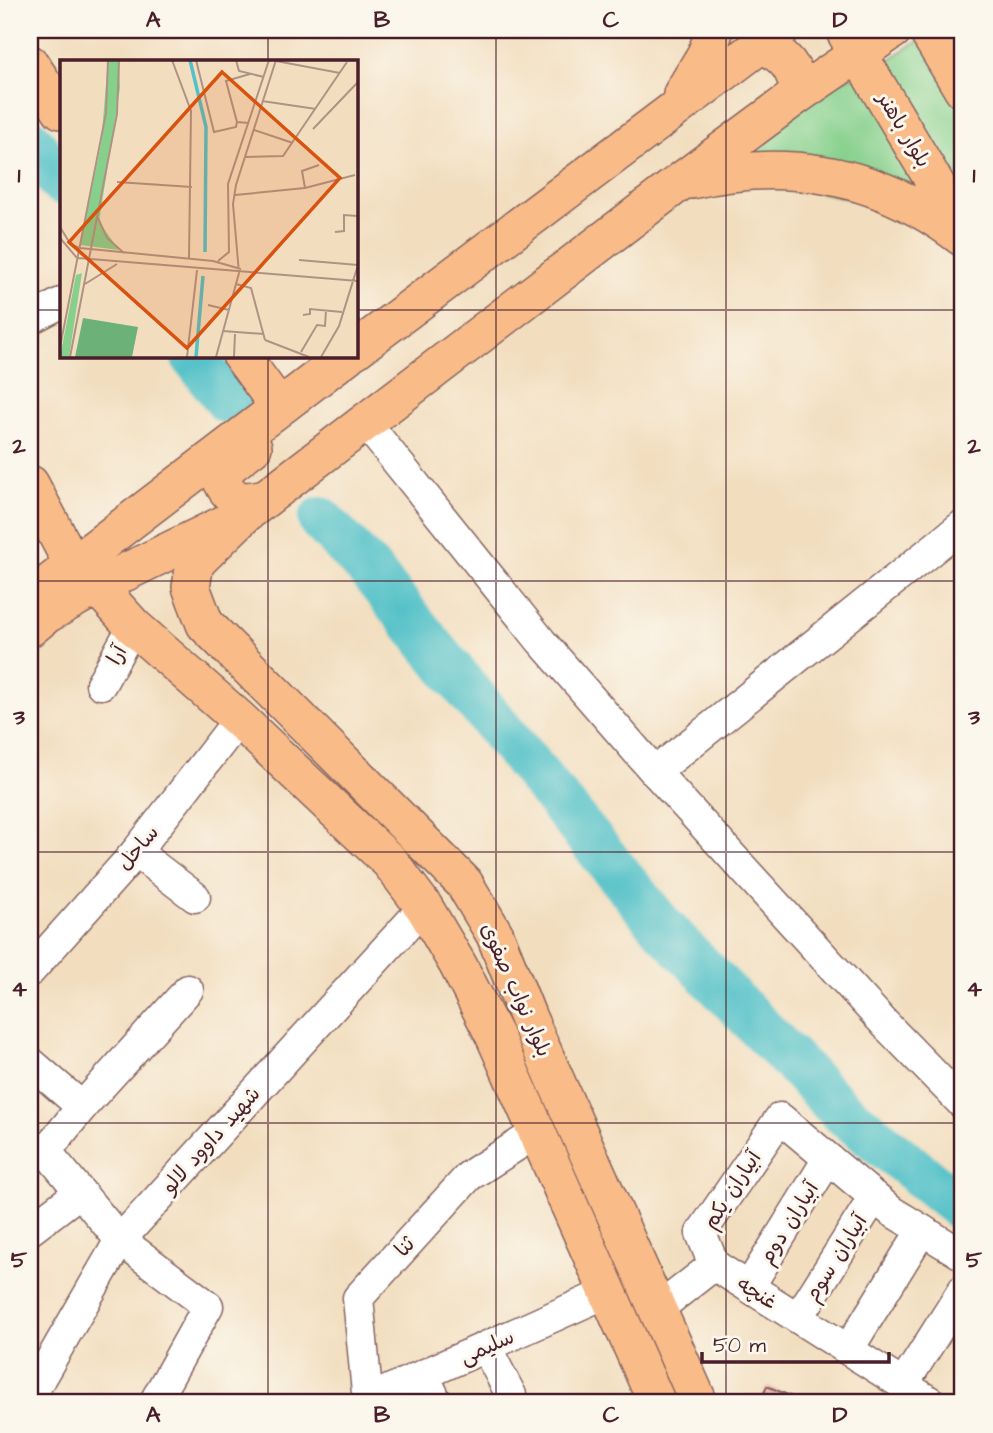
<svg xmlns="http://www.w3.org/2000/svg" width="993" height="1433" viewBox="0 0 993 1433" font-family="'Architects Daughter','Playpen Sans Arabic',sans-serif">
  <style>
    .green { fill: #86d08c; stroke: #68785c; stroke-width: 2 }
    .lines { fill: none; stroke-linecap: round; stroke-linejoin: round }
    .river { stroke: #53c1c8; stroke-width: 46 }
    .building { fill: #e3a197 }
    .minor-casing { stroke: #85625f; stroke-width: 33 }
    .major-casing { stroke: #85625f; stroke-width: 40 }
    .minor { stroke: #fff; stroke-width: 30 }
    .major { stroke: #f9bc89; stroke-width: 37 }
    .grid { fill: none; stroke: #4a1f2b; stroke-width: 2; stroke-opacity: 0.55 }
    .labels { text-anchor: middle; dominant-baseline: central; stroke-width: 6; stroke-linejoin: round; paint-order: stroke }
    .street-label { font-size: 21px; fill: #4a1f2b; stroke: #fbf7ec }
    .inset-river { fill: none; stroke: #53c1c8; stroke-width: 3.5 }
    .inset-road { fill: none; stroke: #af9284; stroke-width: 2 }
    .view { fill: #d8530f; fill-opacity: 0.15; stroke: #d8530f; stroke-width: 3.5 }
    .inset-edge { fill: none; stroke: #4a1f2b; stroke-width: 3.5 }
    .neatline { fill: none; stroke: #4a1f2b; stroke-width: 2.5 }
    .grid-label { font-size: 23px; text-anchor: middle; font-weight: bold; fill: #4a1f2b }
  </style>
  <rect width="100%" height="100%" fill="#fbf7ec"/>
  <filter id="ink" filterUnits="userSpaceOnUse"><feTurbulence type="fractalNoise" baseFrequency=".0143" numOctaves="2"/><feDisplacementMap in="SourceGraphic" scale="14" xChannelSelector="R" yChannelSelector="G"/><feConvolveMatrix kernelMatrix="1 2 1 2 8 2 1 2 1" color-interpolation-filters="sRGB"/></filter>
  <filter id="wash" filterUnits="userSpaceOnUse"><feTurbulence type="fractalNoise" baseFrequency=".00686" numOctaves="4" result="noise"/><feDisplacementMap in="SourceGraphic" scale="28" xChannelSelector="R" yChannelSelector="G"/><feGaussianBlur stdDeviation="1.57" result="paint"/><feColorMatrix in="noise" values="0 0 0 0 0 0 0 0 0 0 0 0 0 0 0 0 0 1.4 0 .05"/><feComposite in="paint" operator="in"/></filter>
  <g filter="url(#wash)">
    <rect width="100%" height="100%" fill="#f2debf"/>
    <polygon class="green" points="930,34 963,90 963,238 936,217 726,172 799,94 870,71"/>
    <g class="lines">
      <g class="river">
        <polyline points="30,141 61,182"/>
        <polyline points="193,355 228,401"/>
        <polyline points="321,520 367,567 661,926 840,1110 963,1209"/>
      </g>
    </g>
    <g id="blocks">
      <polygon class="building" points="767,1386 806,1403 760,1403"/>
    </g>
  </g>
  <g filter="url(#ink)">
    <use href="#blocks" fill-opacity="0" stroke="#85625f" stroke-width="2"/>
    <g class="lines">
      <g class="minor-casing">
        <g id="minor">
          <polyline points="30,319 61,303"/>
          <polyline points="365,422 541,641 655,772 885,1024 963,1104"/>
          <polyline points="101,684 133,626"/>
          <polyline points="655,772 963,525"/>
          <polyline points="136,852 195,897"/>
          <polyline points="30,971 136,852 239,719"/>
          <polyline points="30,1062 82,1107"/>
          <polyline points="30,1230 80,1192"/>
          <polyline points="714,1265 701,1233 780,1118 891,1211 963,1255"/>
          <polyline points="749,1287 828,1159"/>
          <polyline points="658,1309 714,1265 932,1403"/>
          <polyline points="798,1318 874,1197"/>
          <polyline points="486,1347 511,1395"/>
          <polyline points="848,1350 922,1230"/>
          <polyline points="424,1375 437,1403"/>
          <polyline points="903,1385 963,1290"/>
          <polyline points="30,1396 120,1240 424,907"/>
          <polyline points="367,1400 606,1293"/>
          <polyline points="154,1403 208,1306 120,1240 46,1151 82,1107 188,990"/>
          <polyline points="368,1403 358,1298 469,1176 536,1133"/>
        </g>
      </g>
      <g class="major-casing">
        <g id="major">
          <polyline points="844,30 963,230"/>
          <polyline points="927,30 963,90"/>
          <path d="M 762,43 C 785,57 796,67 799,94"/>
          <polyline points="30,64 61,110"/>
          <polyline points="682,94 706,54 715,30"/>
          <path d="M 691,180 C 791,157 882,175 963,238"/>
          <polyline points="355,350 780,30"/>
          <polyline points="241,355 279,407"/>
          <path d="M 253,447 L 226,468 L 221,479 C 232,503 241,503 266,498"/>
          <polyline points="30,484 73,565 97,586 133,626 239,719 390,862 424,907 458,965 494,1035 657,1403"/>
          <polyline points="245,514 195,563 191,587 205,624 464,883 495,935 528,1018 699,1403"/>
          <polyline points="30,598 348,355"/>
          <polyline points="30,628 47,614 97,586 245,514 680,182 799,94 893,30"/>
        </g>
      </g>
      <use href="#minor" class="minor"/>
      <use href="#major" class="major"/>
    </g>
  </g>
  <path class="grid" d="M 268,30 L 268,61M 496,30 L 496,1403M 726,30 L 726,1403M 30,310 L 61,310M 355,310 L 963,310M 268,355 L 268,1403M 30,581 L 963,581M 30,852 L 963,852M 30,1123 L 963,1123"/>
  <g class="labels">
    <g class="street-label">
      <text transform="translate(904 130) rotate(59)">بلوار باهنر</text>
      <text transform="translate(117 655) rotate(-61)">آرا</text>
      <text transform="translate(138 848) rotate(-50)">ساحل</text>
      <text transform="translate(516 990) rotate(66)">بلوار نواب صفوی</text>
      <text transform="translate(211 1140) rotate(-48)">شهید داوود لالو</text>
      <text transform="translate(732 1190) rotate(-57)">آبیاران یکم</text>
      <text transform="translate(789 1223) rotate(-58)">آبیاران دوم</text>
      <text transform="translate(405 1247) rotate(-48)">ثنا</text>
      <text transform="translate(836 1258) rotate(-58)">آبیاران سوم</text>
      <text transform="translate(757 1293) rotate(32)">غنچه</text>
      <text transform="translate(487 1347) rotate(-24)">سلیمی</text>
    </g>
  </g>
  <g transform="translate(60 60)">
    <rect width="298" height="298" fill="#f2debf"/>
    <path d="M 48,0 L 59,0 L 60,28 L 39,162 L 59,190 L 20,185 L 41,84 ZM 22,213 L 9,297 L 0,297 L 16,215 Z" fill="#86d08c"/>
    <path d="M 23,258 L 78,267 L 72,297 L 15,297 Z" fill="#6cb278"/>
    <path class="inset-river" d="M 130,0 L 146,67 L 145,192M 136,297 L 143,216"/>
    <path class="inset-road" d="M 112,0 L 131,51 L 129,199M 136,0 L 154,72 L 176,67 L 177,62M 176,0 L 179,11 L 204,17M 216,1 L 280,13M 202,41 L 256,49M 189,63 L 177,62 L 166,21 L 190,14M 253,69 L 298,22M 194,70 L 233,83M 185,97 L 223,96 L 287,2M 298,107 L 298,141M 57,122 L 132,127M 245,128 L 242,111 L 259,105M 175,135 L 245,128 L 295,115M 38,158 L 47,178 L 64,193M 0,167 L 11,185 L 20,188M 275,172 L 284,171 L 284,155 L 298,156M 0,178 L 17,198M 20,188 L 153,201 L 181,209M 18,198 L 298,221M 239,200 L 298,205M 158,201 L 169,192 L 168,124 L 209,0M 25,224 L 57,204M 176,224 L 191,228 L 205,280M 148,245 L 169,250M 243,255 L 250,254 L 250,249 L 282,252M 163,271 L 204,274M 205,280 L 249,297M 0,287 L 46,53 L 48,0M 241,292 L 257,265 L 265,266 L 266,250M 10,297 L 57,54 L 59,0M 127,297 L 137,210M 156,297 L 179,213 L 173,144 L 176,125 L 216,0M 174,297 L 175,274M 261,297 L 279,266 L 298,205"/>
    <path class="view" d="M 162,12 L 280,118 L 127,288 L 9,182 Z"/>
    <rect width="298" height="298" class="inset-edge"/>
  </g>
  <rect width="993" height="1433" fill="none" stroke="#fbf7ec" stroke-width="77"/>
  <path d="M702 1352v10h187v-10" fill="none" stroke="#4a1f2b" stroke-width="3.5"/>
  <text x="713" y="1352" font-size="21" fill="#4a1f2b" stroke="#fbf7ec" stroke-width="5" paint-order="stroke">50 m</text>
  <rect x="38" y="38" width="916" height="1356" class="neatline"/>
  <g class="grid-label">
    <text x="153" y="27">A</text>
    <text x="382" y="27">B</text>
    <text x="611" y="27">C</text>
    <text x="840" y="27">D</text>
    <text x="19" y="182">1</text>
    <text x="974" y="182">1</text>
    <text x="19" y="453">2</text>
    <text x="974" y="453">2</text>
    <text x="19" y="724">3</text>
    <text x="974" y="724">3</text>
    <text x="19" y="996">4</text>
    <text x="974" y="996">4</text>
    <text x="19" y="1267">5</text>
    <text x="974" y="1267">5</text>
    <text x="153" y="1422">A</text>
    <text x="382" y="1422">B</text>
    <text x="611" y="1422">C</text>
    <text x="840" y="1422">D</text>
  </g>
</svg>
